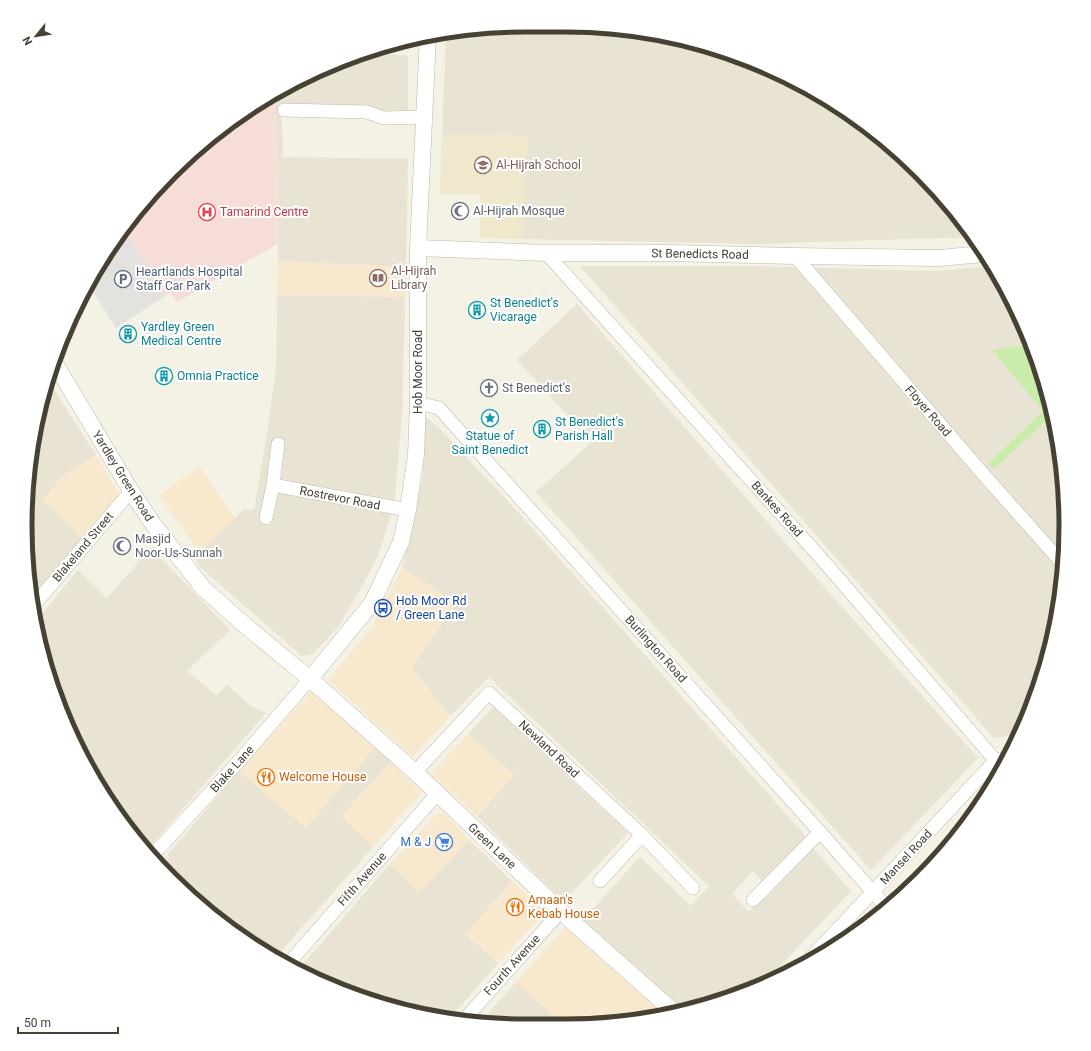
<svg xmlns="http://www.w3.org/2000/svg" width="1091" height="1051" viewBox="0 0 1091 1051" font-family="Roboto,sans-serif">
  <style>
    .residential { fill: #e8e3d2 }
    .commercial { fill: #f8e9ce }
    .education { fill: #efe8cd }
    .medical { fill: #f6ddd7 }
    .green { fill: #c9ecaa }
    .parking { fill: #e4e2de }
    .lines { fill: none; stroke-linecap: round; stroke-linejoin: round }
    .minor-casing { stroke: #c0b9a7; stroke-width: 14 }
    .tertiary-casing { stroke: #c0b9a7; stroke-width: 17 }
    .minor { stroke: #fff; stroke-width: 13 }
    .tertiary { stroke: #fff; stroke-width: 16 }
    .labels { text-anchor: middle; dominant-baseline: central; stroke-width: 4; stroke-linejoin: round; paint-order: stroke }
    .education-label { font-size: 12px; fill: #785e54; stroke: #fff; text-anchor: start }
    .worship-label { font-size: 12px; fill: #5b616d; stroke: #fff; text-anchor: start }
    .health-label { font-size: 12px; fill: #be3a42; stroke: #fff; text-anchor: start }
    .street-label { font-size: 12px; fill: #474134; stroke: #fff }
    .service-label { font-size: 12px; fill: #4e5e75; stroke: #fff; text-anchor: start }
    .culture-label { font-size: 12px; fill: #0d838f; stroke: #fff; text-anchor: start }
    .transit-label { font-size: 12px; fill: #164399; stroke: #fff; text-anchor: start }
    .food-label { font-size: 12px; fill: #c56008; stroke: #fff; text-anchor: start }
    .shop-label { font-size: 12px; fill: #366cbe; stroke: #fff; text-anchor: end }
    .rim { fill: none; stroke: #474134; stroke-width: 5 }
  </style>
  <rect width="100%" height="100%" fill="#f4f1e5"/>
  <g class="residential">
    <polygon points="526,25 631,29 726,51 816,92 895,149 962,221 972,237 754,244 522,239 527,135 442,134 446,33"/>
    <polygon points="369,52 408,56 408,111 281,107 283,157 408,159 406,267 278,261 275,95 334,63"/>
    <polygon points="580,266 755,266 934,271 990,266 1014,304 1030,345 992,350 1044,411 994,469 1052,415 1065,493 1062,591 1040,686 1018,734 994,738"/>
    <polygon points="277,295 405,297 402,414 395,497 391,514 379,553 359,592 338,627 313,654 302,656 200,567 195,558 244,509 254,510 268,426 276,368"/>
    <polygon points="577,304 816,578 978,758 871,870 536,492 592,442 517,360"/>
    <polygon points="48,380 96,455 63,476 42,500 82,538 33,595 26,558 29,460"/>
    <polygon points="424,415 439,428 517,511 809,840 763,882 753,871 732,894 749,912 812,847 851,891 764,983 695,1009 684,1011 582,921 640,857 691,906 709,886 489,677 451,715 440,704 412,667 456,603 402,568 423,475"/>
    <polygon points="151,548 230,630 187,671 216,695 227,685 251,706 266,713 146,851 92,776 51,686 38,619 78,570 107,598"/>
    <polygon points="493,707 628,833 564,901 477,816 514,775 468,734"/>
    <polygon points="375,747 391,762 341,816 373,847 276,957 221,922 159,865 239,771 306,828"/>
    <polygon points="984,797 942,855 896,899 892,895"/>
    <polygon points="469,840 512,881 466,934 498,963 450,1018 396,1009 304,974 298,970 390,864 419,893"/>
    <polygon points="874,910 878,915 870,922 855,932"/>
    <polygon points="516,982 563,1025 493,1025 480,1023"/>
  </g>
  <g class="commercial">
    <polygon points="278,261 406,267 405,297 277,295"/>
    <polygon points="96,455 120,496 82,538 42,500 63,476"/>
    <polygon points="200,467 235,518 200,553 159,495"/>
    <polygon points="402,568 456,603 412,667 440,704 451,715 413,757 328,680 370,630"/>
    <polygon points="312,691 375,747 306,828 239,771"/>
    <polygon points="468,734 514,775 477,816 431,774"/>
    <polygon points="391,762 421,793 373,847 341,816"/>
    <polygon points="438,813 444,814 469,840 419,893 390,864"/>
    <polygon points="512,881 546,911 498,963 465,934"/>
    <polygon points="565,927 663,1014 598,1025 563,1025 516,982"/>
  </g>
  <polygon class="education" points="442,134 527,135 522,239 480,238 480,195 440,194"/>
  <polygon class="medical" points="275,95 277,244 177,302 171,292 165,296 125,229 149,195 247,109"/>
  <polygon class="green" points="1030,345 1049,396 1052,415 994,469 989,463 1043,411 992,350"/>
  <polygon class="parking" points="125,229 165,296 116,328 88,283 92,275"/>
  <g class="lines">
    <g class="minor-casing">
      <g id="minor">
        <polyline points="284,110 367,112 383,118 425,117"/>
        <polyline points="546,253 820,557 1002,768"/>
        <polyline points="795,256 984,475 1063,564"/>
        <polyline points="418,403 439,408 820,832 886,907"/>
        <polyline points="273,485 408,510"/>
        <polyline points="266,518 273,485 278,444"/>
        <polyline points="35,604 131,491"/>
        <polyline points="415,772 489,693 642,835 600,881"/>
        <polyline points="642,835 693,888"/>
        <polyline points="151,857 240,760 310,679"/>
        <polyline points="753,900 820,832"/>
        <polyline points="807,962 995,761 1007,758"/>
        <polyline points="288,964 437,794"/>
        <polyline points="464,1020 561,911"/>
      </g>
    </g>
    <g class="tertiary-casing">
      <g id="tertiary">
        <polyline points="418,248 546,253 670,253 795,256 939,258 983,254"/>
        <polyline points="53,360 131,491 153,524 203,588 240,621 310,679 415,772 567,917 674,1012"/>
        <polyline points="310,679 372,603 401,542 408,510 416,455 418,403 418,248 428,35"/>
      </g>
    </g>
    <use href="#minor" class="minor"/>
    <use href="#tertiary" class="tertiary"/>
  </g>
  <defs>
    <g id="school-ring" transform="scale(0.9)"><circle r="9.5" fill="#fff" stroke="#8d6e63" stroke-width="1.5"/><path d="M0-5L7-2L0 1L-7-2ZM-4 1L0 2.5L4 1V4Q0 6-4 4Z" fill="#8d6e63"/></g>
    <g id="mosque-ring" transform="scale(0.9)"><circle r="9.5" fill="#fff" stroke="#6b7280" stroke-width="1.5"/><path d="M3.5-4.9A6 6 0 1 0 3.5 4.9A5 5 0 1 1 3.5-4.9Z" fill="#6b7280"/></g>
    <g id="hospital-ring" transform="scale(0.9)"><circle r="9.5" fill="#fff" stroke="#e0444e" stroke-width="1.5"/><path d="M-5-5h3v3.5h4V-5h3V5h-3V1.5h-4V5h-3Z" fill="#e0444e"/></g>
    <g id="library-ring" transform="scale(0.9)"><circle r="9.5" fill="#fff" stroke="#8d6e63" stroke-width="1.5"/><path d="M-6-4Q-3-5.5-.7-3.5V5Q-3 3-6 4ZM6-4Q3-5.5 .7-3.5V5Q3 3 6 4Z" fill="#8d6e63"/></g>
    <g id="parking-ring" transform="scale(0.9)"><circle r="9.5" fill="#fff" stroke="#5c6f8a" stroke-width="1.5"/><path d="M-3.5-5.5H1a3.5 3.5 0 0 1 0 7H-1V5.5H-3.5ZM-1-3.4V-.6H.8a1.4 1.4 0 0 0 0-2.8Z" fill="#5c6f8a"/></g>
    <g id="building-ring" transform="scale(0.9)"><circle r="9.5" fill="#fff" stroke="#0f9aa8" stroke-width="1.5"/><path d="M-4-6H4V6H1V3H-1V6H-4ZM-2.5-4.3h1.7v1.8h-1.7ZM.8-4.3h1.7v1.8H.8ZM-2.5-1h1.7V.8h-1.7ZM.8-1h1.7V.8H.8Z" fill="#0f9aa8"/></g>
    <g id="church-ring" transform="scale(0.9)"><circle r="9.5" fill="#fff" stroke="#6b7280" stroke-width="1.5"/><path d="M-1.2-6h2.4v3.5h3.3v2.4h-3.3V6h-2.4V-.1h-3.3v-2.4h3.3Z" fill="#6b7280"/></g>
    <g id="sight-ring" transform="scale(0.9)"><circle r="9.5" fill="#fff" stroke="#0f9aa8" stroke-width="1.5"/><path d="M0-6L1.8-2.2L6-1.7L2.9 1.2L3.7 5.4L0 3.3L-3.7 5.4L-2.9 1.2L-6-1.7L-1.8-2.2Z" fill="#0f9aa8"/></g>
    <g id="bus-ring" transform="scale(0.9)"><circle r="9.5" fill="#fff" stroke="#1a4fb4" stroke-width="1.5"/><path d="M-5-6H5V4H4V6H2V4H-2V6H-4V4H-5ZM-3.5-4V0h7V-4ZM-3.5 1.2v1.5H-2V1.2ZM2 1.2v1.5H3.5V1.2Z" fill="#1a4fb4"/></g>
    <g id="restaurant-ring" transform="scale(0.9)"><circle r="9.5" fill="#fff" stroke="#e8710a" stroke-width="1.5"/><path d="M-5-6h1v4h1v-4h1v4h1v-4h1v5L-1.5 .5V6h-2V.5L-5-1ZM5-6V6H3V1.5H1.5Q1.5-4 5-6Z" fill="#e8710a"/></g>
    <g id="supermarket-ring" transform="scale(0.9)"><circle r="9.5" fill="#fff" stroke="#3f7fe0" stroke-width="1.5"/><path d="M-6-5.5h2.5l.6 2H6L4.5 2H-2.5L-4.4-4H-6ZM-1.5 3.2a1.3 1.3 0 1 0 .1 0ZM3 3.2a1.3 1.3 0 1 0 .1 0Z" fill="#3f7fe0"/></g>
  </defs>
  <g fill-rule="evenodd">
    <use href="#school-ring" x="483" y="165"/>
    <use href="#mosque-ring" x="460" y="211"/>
    <use href="#hospital-ring" x="207" y="212"/>
    <use href="#library-ring" x="378" y="278"/>
    <use href="#parking-ring" x="123" y="279"/>
    <use href="#building-ring" x="477" y="310"/>
    <use href="#building-ring" x="128" y="334"/>
    <use href="#building-ring" x="164" y="376"/>
    <use href="#church-ring" x="489" y="388"/>
    <use href="#sight-ring" x="490" y="418"/>
    <use href="#building-ring" x="542" y="429"/>
    <use href="#mosque-ring" x="122" y="546"/>
    <use href="#bus-ring" x="383" y="608"/>
    <use href="#restaurant-ring" x="266" y="777"/>
    <use href="#supermarket-ring" x="444" y="842"/>
    <use href="#restaurant-ring" x="515" y="907"/>
  </g>
  <g class="labels">
    <g class="education-label">
      <text x="496" y="165">Al-Hijrah School</text>
      <text x="391" y="271">Al-Hijrah<tspan x="391" dy="14">Library</tspan></text>
    </g>
    <g class="worship-label">
      <text x="473" y="211">Al-Hijrah Mosque</text>
      <text x="502" y="388">St Benedict's</text>
      <text x="135" y="539">Masjid<tspan x="135" dy="14">Noor-Us-Sunnah</tspan></text>
    </g>
    <g class="health-label">
      <text x="220" y="212">Tamarind Centre</text>
    </g>
    <g class="street-label">
      <text transform="translate(700 254) rotate(1)">St Benedicts Road</text>
      <text transform="translate(418 372) rotate(-90)">Hob Moor Road</text>
      <text transform="translate(928 411) rotate(49)">Floyer Road</text>
      <text transform="translate(123 476) rotate(58)">Yardley Green Road</text>
      <text transform="translate(340 498) rotate(11)">Rostrevor Road</text>
      <text transform="translate(777 509) rotate(48)">Bankes Road</text>
      <text transform="translate(83 547) rotate(-50)">Blakeland Street</text>
      <text transform="translate(656 649) rotate(48)">Burlington Road</text>
      <text transform="translate(549 749) rotate(43)">Newland Road</text>
      <text transform="translate(232 769) rotate(-48)">Blake Lane</text>
      <text transform="translate(492 846) rotate(43)">Green Lane</text>
      <text transform="translate(906 857) rotate(-47)">Mansel Road</text>
      <text transform="translate(362 879) rotate(-49)">Fifth Avenue</text>
      <text transform="translate(512 965) rotate(-48)">Fourth Avenue</text>
    </g>
    <g class="service-label">
      <text x="136" y="272">Heartlands Hospital<tspan x="136" dy="14">Staff Car Park</tspan></text>
    </g>
    <g class="culture-label">
      <text x="490" y="303">St Benedict's<tspan x="490" dy="14">Vicarage</tspan></text>
      <text x="141" y="327">Yardley Green<tspan x="141" dy="14">Medical Centre</tspan></text>
      <text x="177" y="376">Omnia Practice</text>
      <text x="555" y="422">St Benedict's<tspan x="555" dy="14">Parish Hall</tspan></text>
      <text x="490" y="436" text-anchor="middle">Statue of<tspan x="490" dy="14">Saint Benedict</tspan></text>
    </g>
    <g class="transit-label">
      <text x="396" y="601">Hob Moor Rd<tspan x="396" dy="14">/ Green Lane</tspan></text>
    </g>
    <g class="food-label">
      <text x="279" y="777">Welcome House</text>
      <text x="528" y="900">Amaan's<tspan x="528" dy="14">Kebab House</tspan></text>
    </g>
    <g class="shop-label">
      <text x="431" y="842">M &amp; J</text>
    </g>
  </g>
  <path d="M0 0H1091V1051H0ZM525 32H566A493 493 0 0 1 1059 525V526A493 493 0 0 1 566 1019H525A493 493 0 0 1 32 526V525A493 493 0 0 1 525 32Z" fill="#fff" fill-rule="evenodd"/>
  <path class="rim" d="M525 32H566A493 493 0 0 1 1059 525V526A493 493 0 0 1 566 1019H525A493 493 0 0 1 32 526V525A493 493 0 0 1 525 32Z"/>
  <g transform="translate(36 36) rotate(240)" stroke="#ffffff" stroke-width="3" paint-order="stroke">
  <path d="M0-3L7 15L0 10L-7 15Z" fill="#474134"/>
  <text y="-6" font-size="11" font-weight="bold" text-anchor="middle" fill="#474134">N</text>
  </g>
  <path d="M18 1027v6h100v-6" fill="none" stroke="#474134" stroke-width="2"/>
  <text x="24" y="1027" font-size="12" fill="#474134" stroke="#ffffff" stroke-width="3" paint-order="stroke">50 m</text>
</svg>
